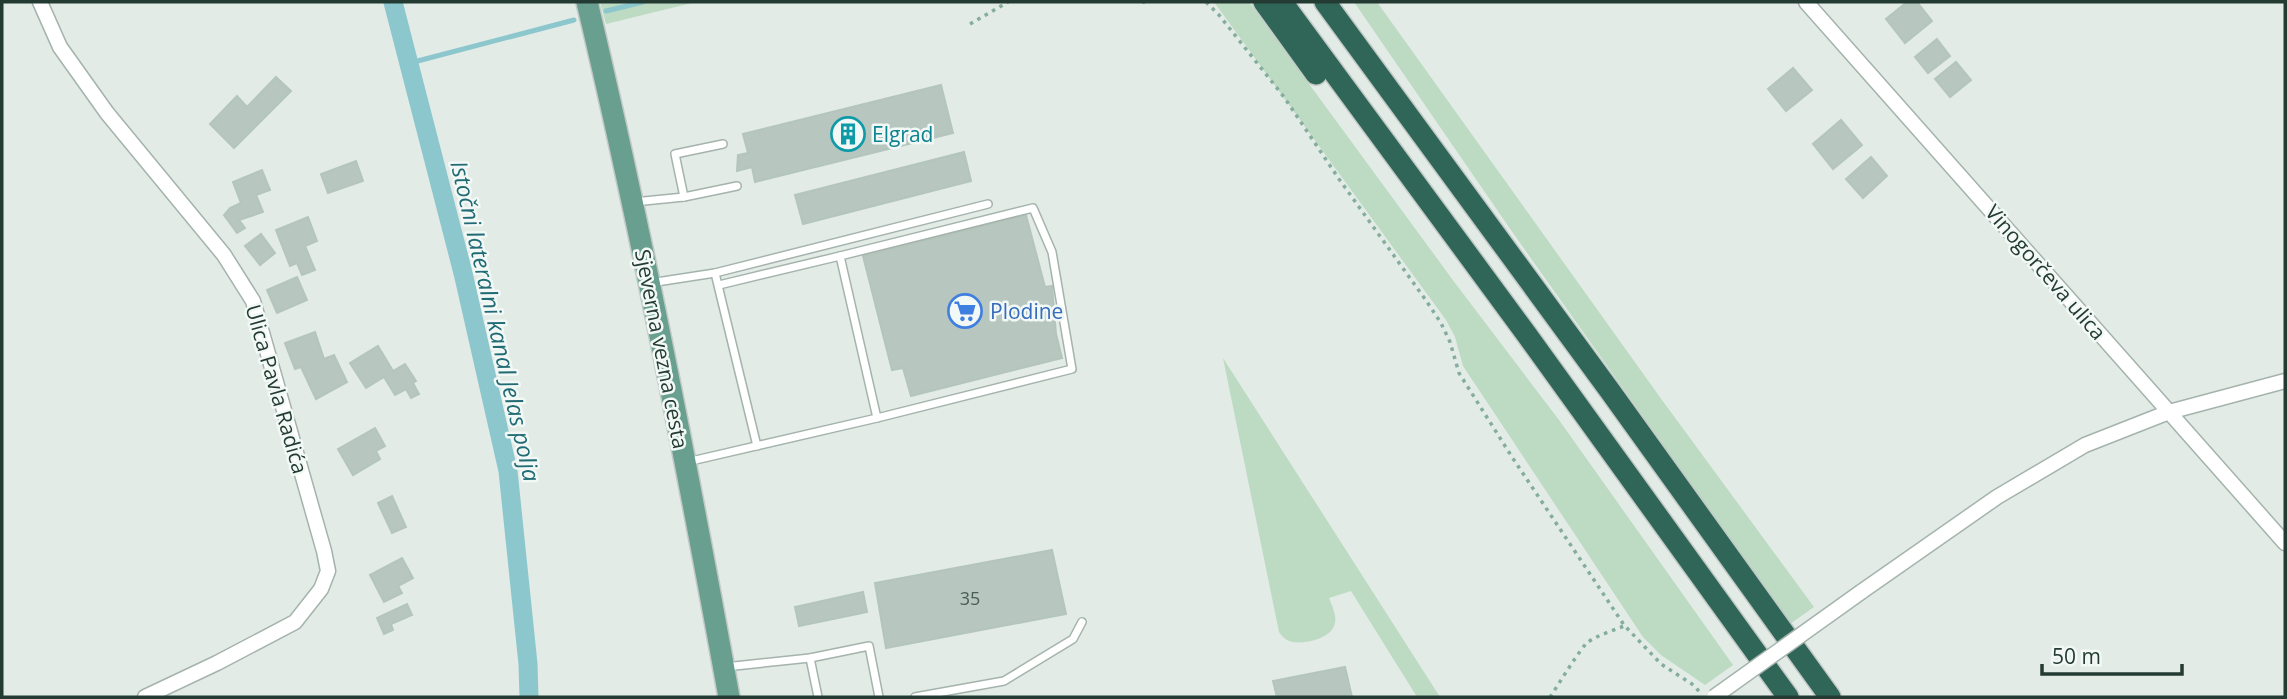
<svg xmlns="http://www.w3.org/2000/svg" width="2287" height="699" viewBox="0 0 2287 699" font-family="'Open Sans',sans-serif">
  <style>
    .green { fill: #bcdbc2 }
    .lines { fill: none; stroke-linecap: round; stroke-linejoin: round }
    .stream { stroke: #8cc7ce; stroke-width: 5 }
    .canal { stroke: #8cc7ce; stroke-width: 19 }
    .building { fill: #b7c6bf; stroke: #b4c5bd; stroke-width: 2 }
    .lane-casing { stroke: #a5b3ad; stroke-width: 10 }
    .street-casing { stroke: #a5b3ad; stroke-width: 17 }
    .primary-casing { stroke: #c1c8c6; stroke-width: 24 }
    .highway-casing { stroke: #c1c8c6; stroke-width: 24 }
    .path { stroke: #84ad9e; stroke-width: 3.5; stroke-dasharray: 3.5 5; stroke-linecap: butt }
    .lane { stroke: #fff; stroke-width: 7 }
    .street { stroke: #fff; stroke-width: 14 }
    .primary { stroke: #689f8e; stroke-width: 21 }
    .highway { stroke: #306658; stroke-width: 21 }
    .street-bridge-casing { stroke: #a5b3ad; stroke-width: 17; stroke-linecap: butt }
    .street-bridge { stroke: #fff; stroke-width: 14 }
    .labels { text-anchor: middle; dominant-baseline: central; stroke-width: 5; stroke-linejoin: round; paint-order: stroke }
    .number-label { font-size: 18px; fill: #485e56 }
    .culture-label { font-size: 21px; fill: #0d838f; stroke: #f2f8f5; text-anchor: start }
    .street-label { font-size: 21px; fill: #233b33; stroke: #f2f8f5 }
    .shop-label { font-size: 21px; fill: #366cbe; stroke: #f2f8f5; text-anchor: start }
    .water-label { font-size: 23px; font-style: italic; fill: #206b74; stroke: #f2f8f5 }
  </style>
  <rect width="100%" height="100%" fill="#e2ebe6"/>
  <g class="green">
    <polygon points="600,2 696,2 606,24"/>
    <polygon points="1214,2 1249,2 1455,283 1559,420 1733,665 1705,685 1661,655 1643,637 1463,366 1455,337 1446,320"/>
    <polygon points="1354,2 1377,2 1662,400 1814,607 1790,624 1513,233"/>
    <path d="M 1223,358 L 1440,697 L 1417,697 L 1351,591 L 1329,598 C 1332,606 1338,617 1334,626 C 1329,639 1305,644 1293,642 C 1287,641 1282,637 1279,632 Z"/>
  </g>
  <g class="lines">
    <g class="stream">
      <polyline points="606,11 643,2"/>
      <polyline points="410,63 574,20"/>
    </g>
    <polyline class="canal" points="393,2 463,273 508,471 528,664 529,697"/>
  </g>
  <g class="building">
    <polygon points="1907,2 1917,2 1932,21 1905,43 1886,19"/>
    <polygon points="1937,39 1950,56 1928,73 1915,57"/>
    <polygon points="1956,62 1971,80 1950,97 1935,79"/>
    <polygon points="1793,68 1812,90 1786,111 1768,89"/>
    <polygon points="276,77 291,91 234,148 210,124 237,96 247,107"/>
    <polygon points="941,85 953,133 755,182 752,167 737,171 738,155 748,153 743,134"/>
    <polygon points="1841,120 1862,145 1833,169 1813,144"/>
    <polygon points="964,152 971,181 803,224 795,195"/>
    <polygon points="1871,157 1887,176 1863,198 1846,179"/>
    <polygon points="356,161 363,181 328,193 321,174"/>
    <polygon points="262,170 270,190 256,195 263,212 239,220 245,228 237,233 224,215 230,208 241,203 233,182"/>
    <polygon points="1026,215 1045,287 1052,286 1056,334 1062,358 911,396 903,368 892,370 863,256"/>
    <polygon points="308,217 317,241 305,246 315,270 302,275 297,263 290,266 276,230"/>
    <polygon points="261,234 275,253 260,265 245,246"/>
    <polygon points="297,277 307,300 277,313 267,290"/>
    <polygon points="315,332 324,359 334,355 347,382 316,399 301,367 295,369 285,343"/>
    <polygon points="378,346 393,371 405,364 416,381 413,383 419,394 411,398 406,389 395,395 384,377 366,388 350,363"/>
    <polygon points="375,428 385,446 376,451 380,459 353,475 338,449"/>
    <polygon points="392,496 406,527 392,533 378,503"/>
    <polygon points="1052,550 1066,614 886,648 875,583"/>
    <polygon points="402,558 413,578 398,586 402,593 384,602 370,575"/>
    <polygon points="863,592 867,612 799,626 795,607"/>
    <polygon points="407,604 412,615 391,624 393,630 384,634 377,618"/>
    <polygon points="1345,667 1352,697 1277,697 1273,681"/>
  </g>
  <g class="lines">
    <g class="lane-casing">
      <g id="lane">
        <polyline points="684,197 675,154 723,144"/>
        <polyline points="634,202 684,197 737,186"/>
        <polyline points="840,256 1033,208 1052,252 1072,369 877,418"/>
        <polyline points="715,273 988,204"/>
        <polyline points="650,283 715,273 757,446"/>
        <polyline points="687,462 877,418 840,256 719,285"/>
        <polyline points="810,658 818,697"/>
        <polyline points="725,667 810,658 869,646 879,697"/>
        <polyline points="915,697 1004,681 1073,639 1082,622"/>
      </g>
    </g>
    <g class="street-casing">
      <g id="street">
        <polyline points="40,2 60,47 107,113 224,255 253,301 324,551 328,571 321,589 295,622 217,663 145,697"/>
        <polyline points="1806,2 2285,543"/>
        <polyline points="1861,592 1997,497 2085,445 2169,412 2285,381"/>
      </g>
    </g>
    <g class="primary-casing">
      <path id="primary" d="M 587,2 C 642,232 687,465 729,697"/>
    </g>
    <g class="highway-casing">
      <g id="highway">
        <polyline points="1264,2 1316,74"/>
        <polyline points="1282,2 1527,335 1788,697"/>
        <polyline points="1325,2 1610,391 1830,697"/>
      </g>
    </g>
    <g class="path">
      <polyline points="1142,2 1145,2"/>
      <polyline points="1206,2 1219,15 1284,97 1339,179 1425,299 1441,323 1450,342 1459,373 1512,457 1624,625 1661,664 1695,686 1700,693"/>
      <polyline points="970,24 1008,2"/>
      <path d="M 1550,697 C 1557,687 1581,647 1588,642 C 1598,635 1612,631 1624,626"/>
    </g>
    <use href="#lane" class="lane"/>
    <use href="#street" class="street"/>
    <use href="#primary" class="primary"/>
    <use href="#highway" class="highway"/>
    <g class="street-bridge-casing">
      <polyline id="street-bridge" points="1714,697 1861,592"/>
    </g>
    <use href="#street-bridge" class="street-bridge"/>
  </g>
  <defs>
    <g id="building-ring" transform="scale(1.75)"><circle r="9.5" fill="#f2f8f5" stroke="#0f9aa8" stroke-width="1.5"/><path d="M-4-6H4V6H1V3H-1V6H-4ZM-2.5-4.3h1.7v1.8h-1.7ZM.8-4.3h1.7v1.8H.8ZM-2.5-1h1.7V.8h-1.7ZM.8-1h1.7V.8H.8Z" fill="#0f9aa8"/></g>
    <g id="supermarket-ring" transform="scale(1.75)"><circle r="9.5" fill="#f2f8f5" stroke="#3f7fe0" stroke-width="1.5"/><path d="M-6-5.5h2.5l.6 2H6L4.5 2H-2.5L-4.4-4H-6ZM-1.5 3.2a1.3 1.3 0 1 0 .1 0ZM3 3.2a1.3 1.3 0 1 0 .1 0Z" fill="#3f7fe0"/></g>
  </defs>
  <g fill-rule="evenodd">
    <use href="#building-ring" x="848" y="134"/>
    <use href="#supermarket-ring" x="965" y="311"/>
  </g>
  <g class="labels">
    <g class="number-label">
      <text x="970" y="598">35</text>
    </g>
    <g class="culture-label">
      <text x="872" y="134">Elgrad</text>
    </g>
    <g class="street-label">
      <text transform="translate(2046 272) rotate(49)">Vinogorčeva ulica</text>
      <text transform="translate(662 349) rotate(79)">Sjeverna vezna cesta</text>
      <text transform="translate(277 389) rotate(74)">Ulica Pavla Radića</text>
    </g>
    <g class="shop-label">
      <text x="990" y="311">Plodine</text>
    </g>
    <g class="water-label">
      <text transform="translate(496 321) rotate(77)">Istočni lateralni kanal Jelas polja</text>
    </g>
  </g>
  <rect width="2287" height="699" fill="none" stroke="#233b33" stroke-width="7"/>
  <path d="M2042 664v10h140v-10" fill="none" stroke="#233b33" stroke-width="3.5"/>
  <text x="2052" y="664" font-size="21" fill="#233b33" stroke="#f2f8f5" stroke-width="5" paint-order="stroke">50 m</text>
</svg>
